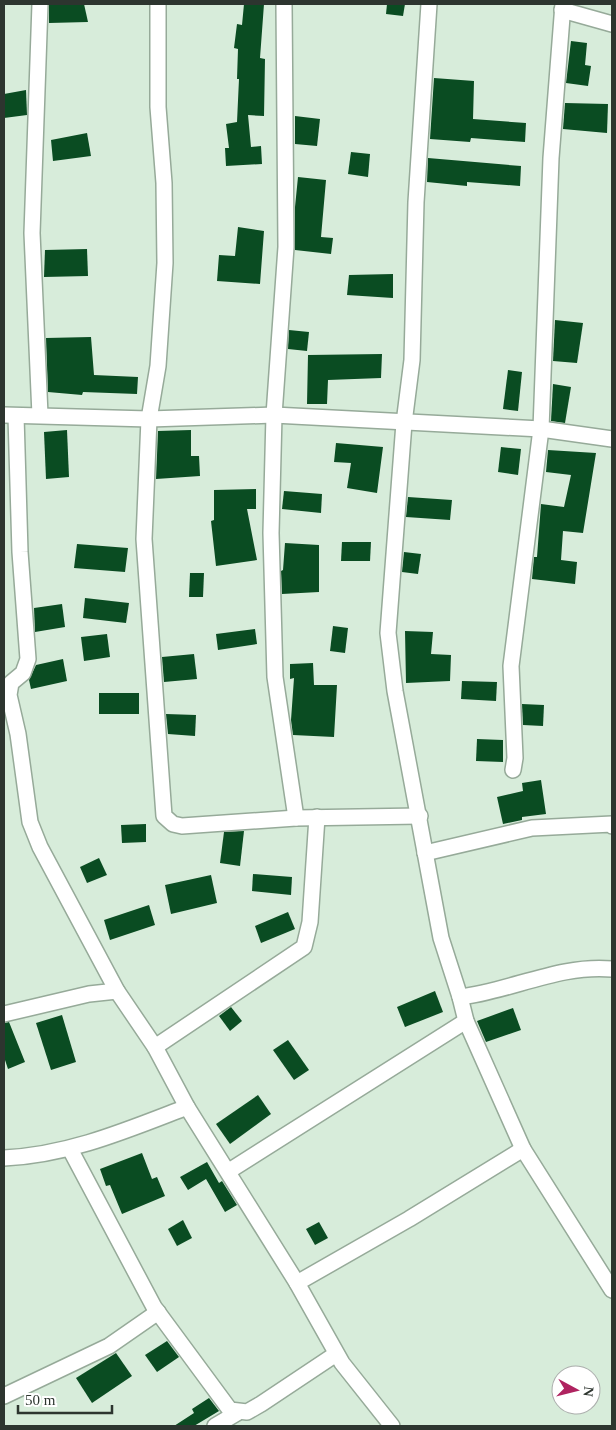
<svg xmlns="http://www.w3.org/2000/svg" width="616" height="1430" viewBox="0 0 616 1430" font-family="'Times New Roman',serif">
  <style>
    .building { fill: #0a4c22 }
    .lines { fill: none; stroke-linecap: round; stroke-linejoin: round }
    .minor-casing { stroke: #96aa99; stroke-width: 18 }
    .minor { stroke: #fff; stroke-width: 15 }
  </style>
  <rect width="100%" height="100%" fill="#d7ecda"/>
  <g class="building">
    <polygon points="49,4 84,4 88,22 49,23"/>
    <polygon points="244,4 264,4 260,58 265,59 264,116 248,115 251,147 261,146 262,164 226,166 225,148 229,148 226,124 237,122 239,79 237,79 238,49 234,48 237,24 242,25"/>
    <polygon points="387,4 405,4 403,16 386,14"/>
    <polygon points="571,41 587,43 585,65 591,66 588,86 566,83"/>
    <polygon points="434,78 474,81 473,119 526,123 525,142 471,138 470,142 430,139"/>
    <polygon points="26,90 27,115 4,118 4,94"/>
    <polygon points="565,103 608,104 607,133 563,129"/>
    <polygon points="295,116 320,119 317,146 295,144"/>
    <polygon points="87,133 91,156 53,161 51,140"/>
    <polygon points="351,152 370,154 368,177 348,174"/>
    <polygon points="428,158 521,166 520,186 467,182 467,186 427,182"/>
    <polygon points="298,177 326,180 321,237 333,238 331,254 295,250 295,207"/>
    <polygon points="238,227 264,231 260,284 217,281 219,255 235,256"/>
    <polygon points="87,249 88,276 44,277 45,250"/>
    <polygon points="393,274 393,298 347,295 349,275"/>
    <polygon points="555,320 583,323 577,363 553,361"/>
    <polygon points="289,330 309,332 307,351 288,349"/>
    <polygon points="91,337 94,375 138,377 137,394 83,392 82,395 48,392 46,338"/>
    <polygon points="382,354 381,378 328,380 327,404 307,404 308,355"/>
    <polygon points="508,370 522,372 518,411 503,409"/>
    <polygon points="553,384 571,387 565,423 551,421"/>
    <polygon points="67,430 69,477 46,479 44,432"/>
    <polygon points="191,430 191,456 199,456 200,476 156,479 158,431"/>
    <polygon points="336,443 383,447 377,493 347,488 351,463 334,462"/>
    <polygon points="501,447 521,449 518,475 498,472"/>
    <polygon points="548,450 596,453 583,533 563,531 561,560 577,562 575,584 532,579 534,557 537,557 541,504 564,507 571,475 546,472"/>
    <polygon points="256,489 256,509 247,509 257,560 216,566 211,521 214,520 214,490"/>
    <polygon points="284,491 322,494 321,513 282,509"/>
    <polygon points="408,497 452,500 450,520 406,517"/>
    <polygon points="342,542 371,542 370,561 341,561"/>
    <polygon points="285,543 319,545 319,592 282,594 281,571 283,570"/>
    <polygon points="77,544 128,548 125,572 74,568"/>
    <polygon points="404,552 421,554 418,574 402,572"/>
    <polygon points="190,573 204,573 203,597 189,597"/>
    <polygon points="85,598 129,603 126,623 83,618"/>
    <polygon points="62,604 65,627 35,632 34,608"/>
    <polygon points="333,626 348,628 345,653 330,651"/>
    <polygon points="255,629 257,644 218,650 216,634"/>
    <polygon points="405,631 433,632 431,654 451,655 450,681 406,683"/>
    <polygon points="107,634 110,657 84,661 81,637"/>
    <polygon points="194,654 197,679 164,682 162,657"/>
    <polygon points="63,659 67,681 31,689 29,680 36,665"/>
    <polygon points="313,663 314,685 337,685 334,737 293,735 291,720 294,678 290,679 290,664"/>
    <polygon points="462,681 497,682 496,701 461,699"/>
    <rect x="99" y="693" width="40" height="21"/>
    <polygon points="522,704 544,705 543,726 523,725"/>
    <polygon points="166,714 196,715 195,736 168,734"/>
    <polygon points="477,739 503,740 503,762 476,761"/>
    <polygon points="541,780 546,814 522,817 522,820 503,824 497,797 523,791 522,783"/>
    <polygon points="146,824 146,842 122,843 121,825"/>
    <polygon points="244,831 240,866 220,863 224,832"/>
    <polygon points="99,858 107,875 87,883 80,867"/>
    <polygon points="253,874 292,877 291,895 252,891"/>
    <polygon points="211,875 217,903 171,914 165,885"/>
    <polygon points="149,905 155,925 110,940 104,920"/>
    <polygon points="288,912 295,929 261,943 255,926"/>
    <polygon points="435,991 443,1012 405,1027 397,1007"/>
    <polygon points="231,1007 242,1021 230,1031 219,1016"/>
    <polygon points="513,1008 521,1030 486,1042 477,1021"/>
    <polygon points="62,1015 76,1062 51,1070 36,1023"/>
    <polygon points="9,1022 25,1062 8,1069 4,1057 4,1023"/>
    <polygon points="288,1040 309,1070 294,1080 273,1050"/>
    <polygon points="258,1095 271,1114 230,1144 216,1124"/>
    <polygon points="142,1153 152,1179 157,1177 165,1196 122,1214 110,1185 106,1186 100,1169"/>
    <polygon points="207,1162 219,1183 222,1181 237,1205 225,1212 206,1179 188,1190 180,1177"/>
    <polygon points="183,1220 192,1238 177,1246 168,1229"/>
    <polygon points="319,1222 328,1238 315,1245 306,1229"/>
    <polygon points="167,1341 179,1357 157,1372 145,1355"/>
    <polygon points="116,1353 132,1376 92,1403 76,1378"/>
    <polygon points="209,1398 219,1411 194,1426 174,1426 194,1413 192,1409"/>
  </g>
  <g class="lines">
    <g class="minor-casing">
      <g id="minor">
        <polyline points="40,4 32,233 40,415"/>
        <polyline points="158,4 158,107 164,183 165,263 158,366 149,419 144,539 164,816 173,824 182,826 296,818 420,816"/>
        <polyline points="284,4 286,247 274,415 271,533 275,677 296,818"/>
        <polyline points="429,4 416,202 412,360 404,423 388,633 395,691 441,938 460,997 466,1021 523,1149 612,1290"/>
        <polyline points="562,10 612,24"/>
        <polyline points="4,415 149,419 274,415 541,429 612,439"/>
        <polyline points="16,416 20,552 28,659 23,673 11,683 9,695 18,734 30,822 40,847 117,991 155,1047 187,1107 297,1283 342,1363 392,1426"/>
        <polyline points="513,770 515,758 511,666 541,429 551,158 563,4"/>
        <polyline points="425,853 532,828 612,824 612,826"/>
        <path d="M 460,997 C 511,991 560,964 612,969"/>
        <polyline points="4,1014 89,994 117,991"/>
        <polyline points="155,1047 304,947 310,922 317,817"/>
        <polyline points="70,1149 154,1307 230,1410 247,1412 261,1404 336,1354"/>
        <path d="M 4,1158 C 69,1155 127,1130 187,1107"/>
        <polyline points="229,1171 466,1021"/>
        <polyline points="297,1283 409,1219 523,1149"/>
        <polyline points="4,1396 109,1346 158,1312"/>
        <polyline points="215,1426 237,1413"/>
      </g>
    </g>
    <use href="#minor" class="minor"/>
  </g>
  <rect width="616" height="1430" fill="none" stroke="#2d352f" stroke-width="10"/>
  <g transform="translate(576 1390) rotate(97)"><circle r="24" fill="#ffffff" stroke="#abaeac"/>
  <path d="M0-4L9 19L0 12L-9 19Z" fill="#af2360"/>
  <text y="-8" font-size="14" font-weight="bold" text-anchor="middle" fill="#2d352f">N</text>
  </g>
  <path d="M18 1405v8h94v-8" fill="none" stroke="#2d352f" stroke-width="2.5"/>
  <text x="25" y="1405" font-size="15" fill="#2d352f" stroke="#ffffff" stroke-width="4" paint-order="stroke">50 m</text>
</svg>
